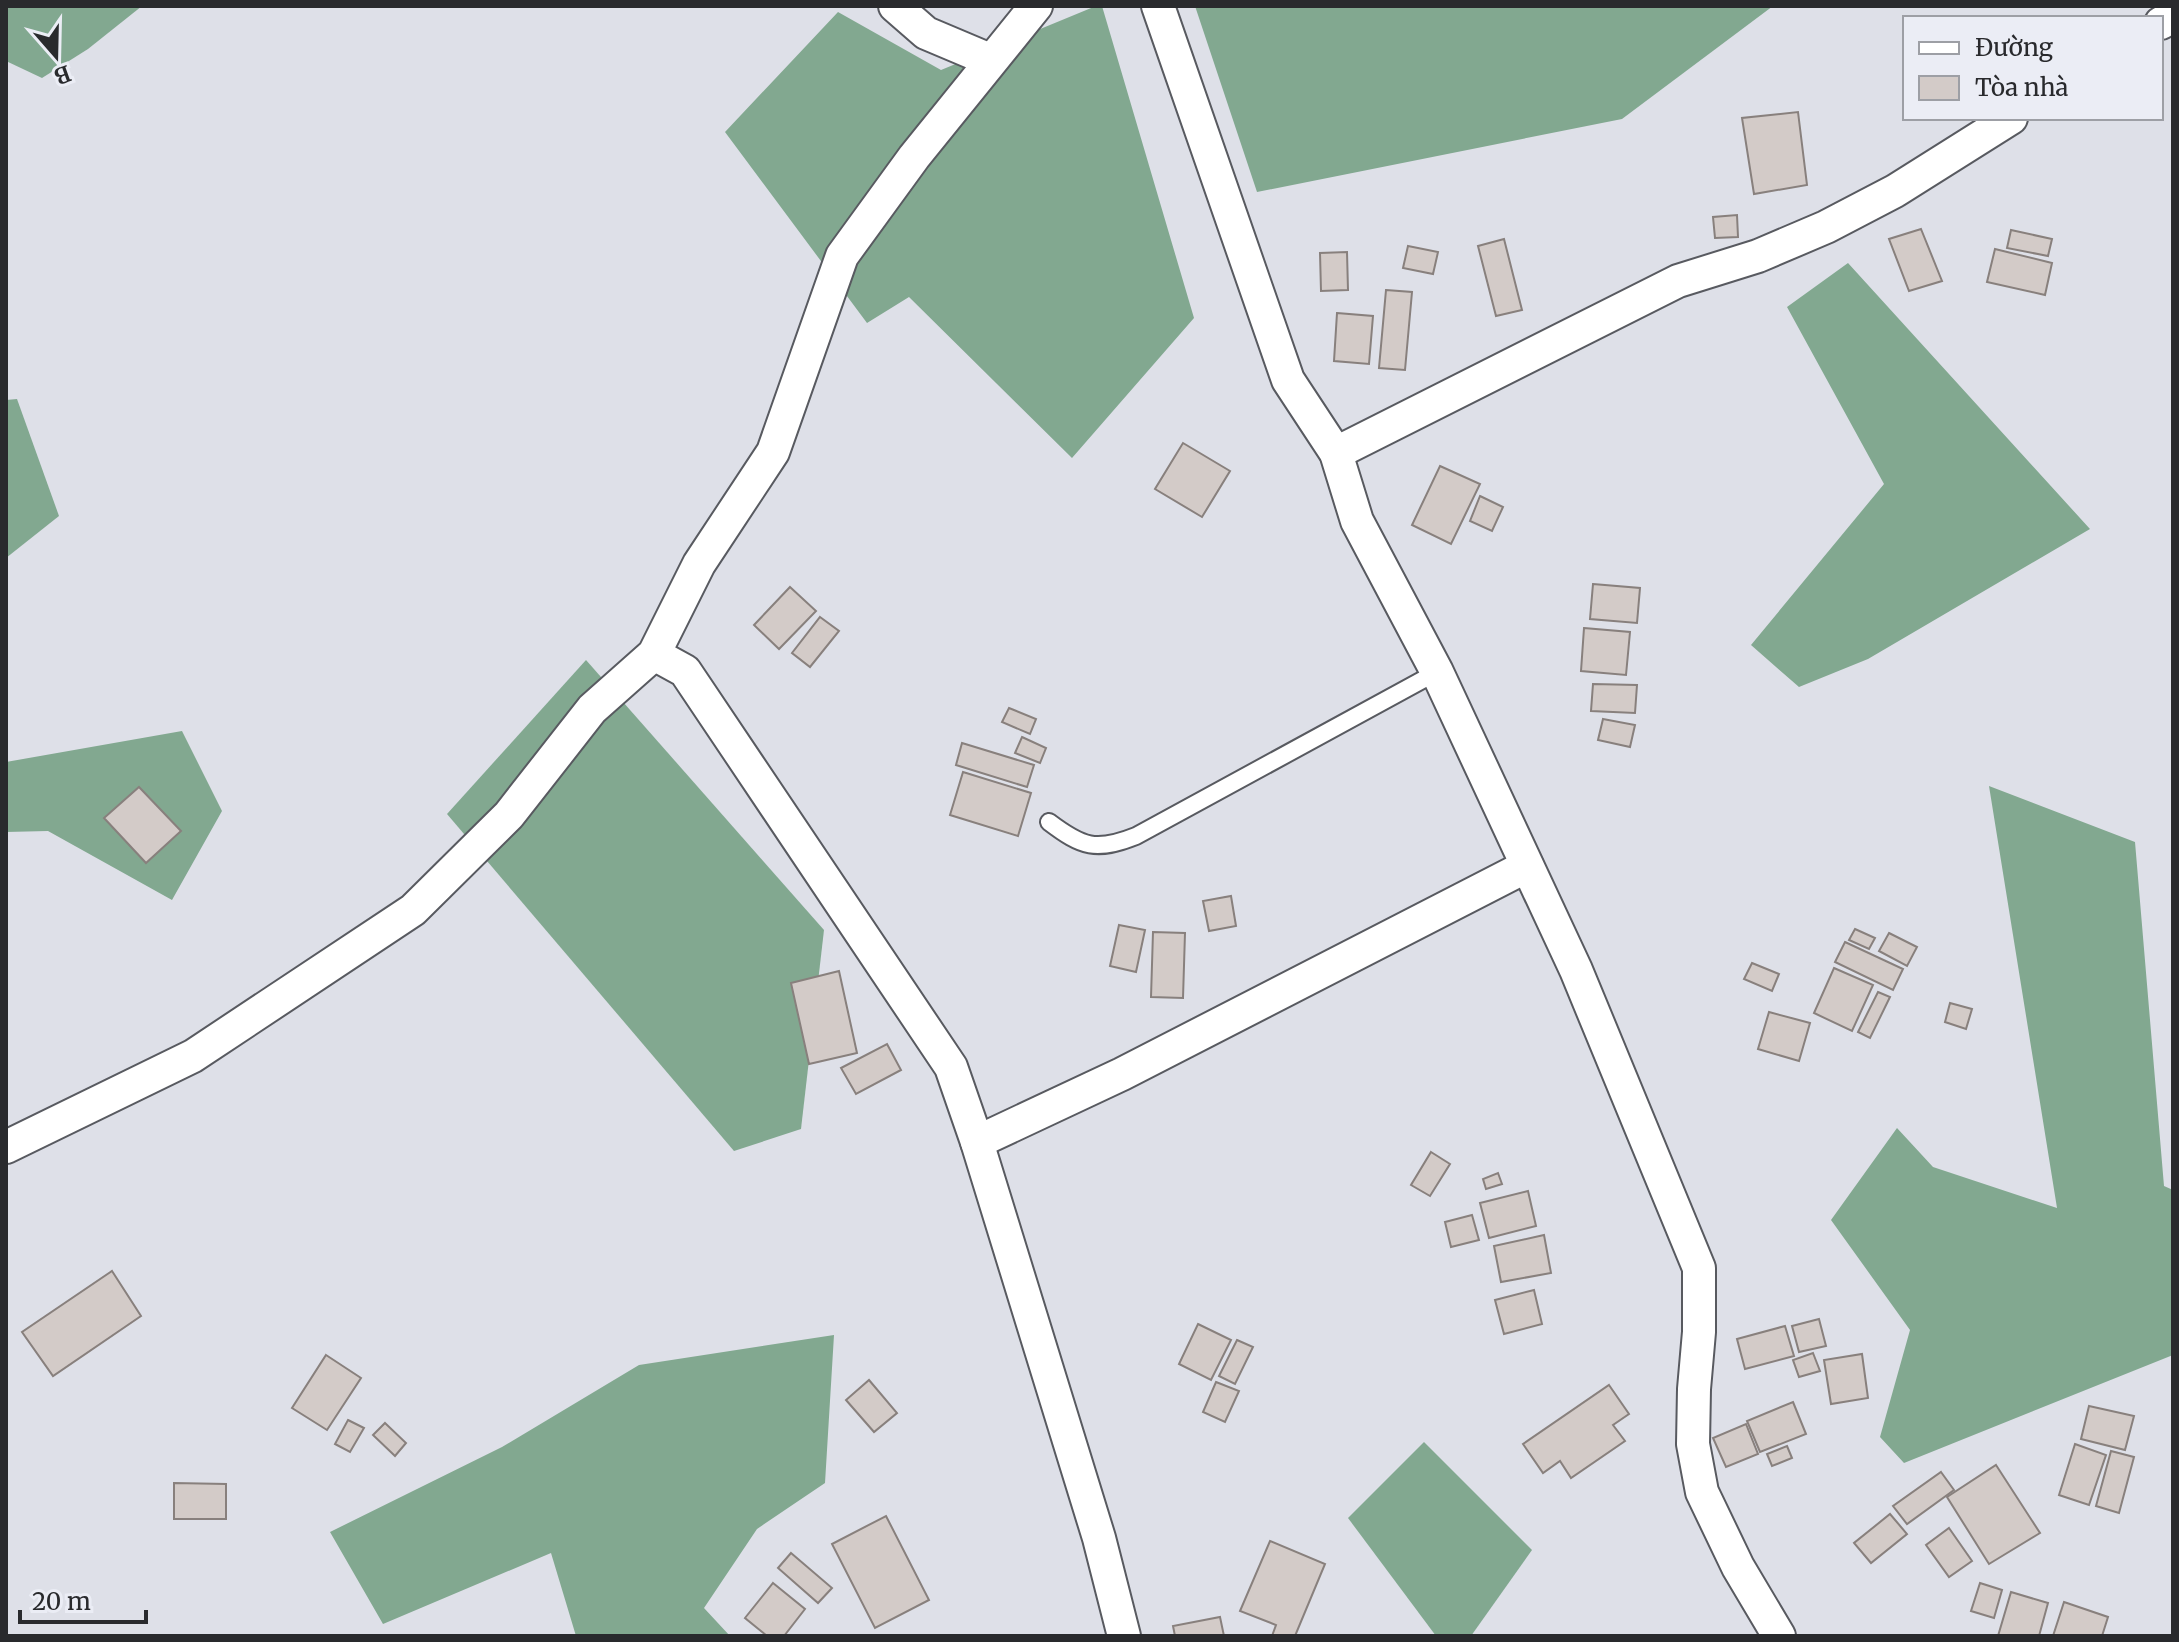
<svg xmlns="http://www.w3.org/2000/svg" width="2179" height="1642" viewBox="0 0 2179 1642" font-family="Merriweather,serif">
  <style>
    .forest { fill: #82a890 }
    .building { fill: #d3cbc8; stroke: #88807d; stroke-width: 2 }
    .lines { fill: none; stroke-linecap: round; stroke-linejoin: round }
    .service-casing { stroke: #585a60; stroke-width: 20 }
    .minor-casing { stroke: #585a60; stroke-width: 36 }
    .service { stroke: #fff; stroke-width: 16 }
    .minor { stroke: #fff; stroke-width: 32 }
  </style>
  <rect width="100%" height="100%" fill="#dee0e8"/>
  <g class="forest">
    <polygon points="6,6 142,6 88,49 42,78 6,61"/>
    <polygon points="1096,6 1102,6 1194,318 1072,458 909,297 867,323 725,132 838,12 941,70"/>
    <polygon points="1195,6 1773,6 1622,119 1257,192"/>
    <polygon points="1848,263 2090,529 1868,659 1799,687 1751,645 1884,484 1787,307"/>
    <polygon points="17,399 59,516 6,558 6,400"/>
    <polygon points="586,660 824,930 801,1129 734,1151 447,814"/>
    <polygon points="182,731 222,811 172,900 48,831 6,832 6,762"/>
    <polygon points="1989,786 2135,842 2164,1186 2173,1190 2173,1355 1904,1463 1880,1437 1910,1330 1831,1220 1897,1128 1933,1167 2057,1208"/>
    <polygon points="834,1335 825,1483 757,1529 704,1608 730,1636 576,1636 551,1553 383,1624 330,1532 502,1447 639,1365"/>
    <polygon points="1424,1442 1532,1550 1471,1636 1436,1636 1348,1518"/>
  </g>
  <g class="building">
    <polygon points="1798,112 1807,185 1754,194 1742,118"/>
    <polygon points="1737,215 1738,237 1715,238 1713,217"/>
    <polygon points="1921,229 1942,281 1909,291 1889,239"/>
    <polygon points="2011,230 2052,239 2048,256 2007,248"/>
    <polygon points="1504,239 1522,310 1496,316 1478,246"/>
    <polygon points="1408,246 1438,252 1433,274 1403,268"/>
    <polygon points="1995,249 2052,263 2045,295 1987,282"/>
    <polygon points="1347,252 1348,290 1321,291 1320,253"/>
    <polygon points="1386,290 1412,292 1405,370 1379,368"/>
    <polygon points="1337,313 1373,316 1369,364 1334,361"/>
    <polygon points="1183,443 1230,471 1202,517 1155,489"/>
    <polygon points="1440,466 1480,484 1451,544 1412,525"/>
    <polygon points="1480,496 1503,507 1492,531 1470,521"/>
    <polygon points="1593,584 1640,588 1637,623 1590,619"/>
    <polygon points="790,587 816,611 779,649 754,625"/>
    <polygon points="820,617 839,631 810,667 792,653"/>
    <polygon points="1584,628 1630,632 1626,675 1581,671"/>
    <polygon points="1593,684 1637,685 1635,713 1591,711"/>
    <polygon points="1009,708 1036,719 1030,734 1002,722"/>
    <polygon points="1603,719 1635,725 1630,747 1598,740"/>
    <polygon points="1022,737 1046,748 1040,763 1015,753"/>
    <polygon points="962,743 1034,765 1027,787 956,765"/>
    <polygon points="963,772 1031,793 1018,836 950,815"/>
    <polygon points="139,787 181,831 146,863 104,818"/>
    <polygon points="1231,896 1236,926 1209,931 1203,901"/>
    <polygon points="1119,925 1145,930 1136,972 1110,966"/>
    <polygon points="1855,929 1875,938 1869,949 1849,940"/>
    <polygon points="1153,932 1185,933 1183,998 1151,997"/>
    <polygon points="1889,933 1917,947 1907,966 1879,951"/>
    <polygon points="1845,942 1903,969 1893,990 1835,962"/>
    <polygon points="1752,963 1779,974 1772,991 1744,979"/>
    <polygon points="1834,968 1873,985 1852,1031 1814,1013"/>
    <polygon points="839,971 857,1053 809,1064 791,983"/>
    <polygon points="1878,992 1890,997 1870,1038 1858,1032"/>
    <polygon points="1950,1003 1972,1009 1966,1029 1945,1022"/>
    <polygon points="1769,1012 1810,1023 1799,1061 1758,1049"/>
    <polygon points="887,1044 901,1070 856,1094 841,1068"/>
    <polygon points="1431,1152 1450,1164 1430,1196 1411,1185"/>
    <polygon points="1498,1173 1502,1184 1486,1189 1483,1179"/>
    <polygon points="1528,1191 1536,1226 1489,1238 1480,1203"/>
    <polygon points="1472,1215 1479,1240 1451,1247 1445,1222"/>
    <polygon points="1544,1235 1551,1273 1501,1282 1494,1246"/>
    <polygon points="112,1271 141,1316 53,1376 22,1332"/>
    <polygon points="1534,1290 1542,1324 1504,1334 1495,1300"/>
    <polygon points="1819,1319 1826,1346 1799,1352 1792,1326"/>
    <polygon points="1198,1324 1231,1340 1211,1380 1179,1364"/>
    <polygon points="1785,1326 1794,1356 1745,1369 1737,1339"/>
    <polygon points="1237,1340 1253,1347 1235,1384 1219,1376"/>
    <polygon points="1813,1353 1820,1371 1799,1377 1793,1360"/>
    <polygon points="1862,1354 1868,1398 1831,1404 1824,1360"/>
    <polygon points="326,1355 361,1378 327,1430 292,1408"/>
    <polygon points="869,1380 897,1413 874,1432 846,1400"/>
    <polygon points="1216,1382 1239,1391 1225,1422 1203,1412"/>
    <polygon points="1609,1385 1629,1414 1613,1425 1625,1441 1571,1478 1560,1461 1543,1473 1523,1444"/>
    <polygon points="1793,1402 1806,1434 1760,1452 1747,1421"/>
    <polygon points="2089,1406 2134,1416 2125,1450 2081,1439"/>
    <polygon points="348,1420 364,1428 350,1452 335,1444"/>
    <polygon points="385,1423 406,1443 395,1456 373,1435"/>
    <polygon points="1746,1424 1758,1454 1726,1467 1713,1438"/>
    <polygon points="2075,1444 2106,1455 2089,1505 2059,1495"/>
    <polygon points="1787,1446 1792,1458 1772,1466 1767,1454"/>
    <polygon points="2111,1451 2134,1457 2119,1513 2096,1506"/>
    <polygon points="1996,1465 2040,1533 1989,1564 1947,1497"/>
    <polygon points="1941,1472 1954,1490 1907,1524 1893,1506"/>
    <polygon points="174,1483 226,1484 226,1519 174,1519"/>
    <polygon points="1890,1514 1907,1534 1871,1563 1854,1543"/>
    <polygon points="886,1516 929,1600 875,1628 832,1544"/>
    <polygon points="1949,1528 1972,1561 1949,1577 1926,1545"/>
    <polygon points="1270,1541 1325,1564 1295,1636 1272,1636 1276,1625 1240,1611"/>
    <polygon points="791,1553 832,1588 818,1603 778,1568"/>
    <polygon points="773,1583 805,1609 784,1636 767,1636 745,1618"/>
    <polygon points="1980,1583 2002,1590 1994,1618 1971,1611"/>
    <polygon points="2011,1592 2048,1603 2039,1636 1998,1636"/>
    <polygon points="2064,1602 2108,1617 2102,1636 2053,1636"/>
    <polygon points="1220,1617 1224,1636 1175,1636 1173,1626"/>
  </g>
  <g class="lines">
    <g class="service-casing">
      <path id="service" d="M 1049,822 C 1082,847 1096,852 1136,836 L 1437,672"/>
    </g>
    <g class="minor-casing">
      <g id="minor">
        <polyline points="895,6 926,33 990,60"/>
        <polyline points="1158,6 1288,380 1336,453 1357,521 1437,672 1576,970 1699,1268 1699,1332 1694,1389 1693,1444 1702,1492 1738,1567 1779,1636"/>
        <polyline points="2161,23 2173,16"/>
        <polyline points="1336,453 1678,281 1758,256 1826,227 1895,191 2011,118"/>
        <polyline points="654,654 685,671 951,1067 977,1142 1099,1538 1124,1636"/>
        <polyline points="977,1142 1122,1074 1527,866"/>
        <polyline points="6,1147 193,1056 413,910 509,815 592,709 654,654 699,564 773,452 842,256 914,157 1036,6"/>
      </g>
    </g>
    <use href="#service" class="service"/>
    <use href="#minor" class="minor"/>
  </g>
  <rect width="2179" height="1642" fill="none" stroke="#292a2d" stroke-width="16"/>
  <rect x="1903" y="16" width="260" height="104" fill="#ebedf5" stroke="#9d9fa5" stroke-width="2"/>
  <rect x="1919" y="42" width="40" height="12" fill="#ffffff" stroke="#9d9fa5" stroke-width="2"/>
  <text x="1975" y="56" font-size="24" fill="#292a2d">Đường</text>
  <rect x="1919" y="76" width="40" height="24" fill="#d3cbc8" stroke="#9d9fa5" stroke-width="2"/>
  <text x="1975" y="96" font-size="24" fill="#292a2d">Tòa nhà</text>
  <g transform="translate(56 56) rotate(160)" stroke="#ebedf5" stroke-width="6" paint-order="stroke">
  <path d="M0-6L14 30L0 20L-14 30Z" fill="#292a2d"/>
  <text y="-12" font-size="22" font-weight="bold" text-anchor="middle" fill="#292a2d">B</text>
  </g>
  <path d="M20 1610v12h126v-12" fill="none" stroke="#292a2d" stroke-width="4"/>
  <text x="32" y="1610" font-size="24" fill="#292a2d" stroke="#ebedf5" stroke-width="6" paint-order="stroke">20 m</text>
</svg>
